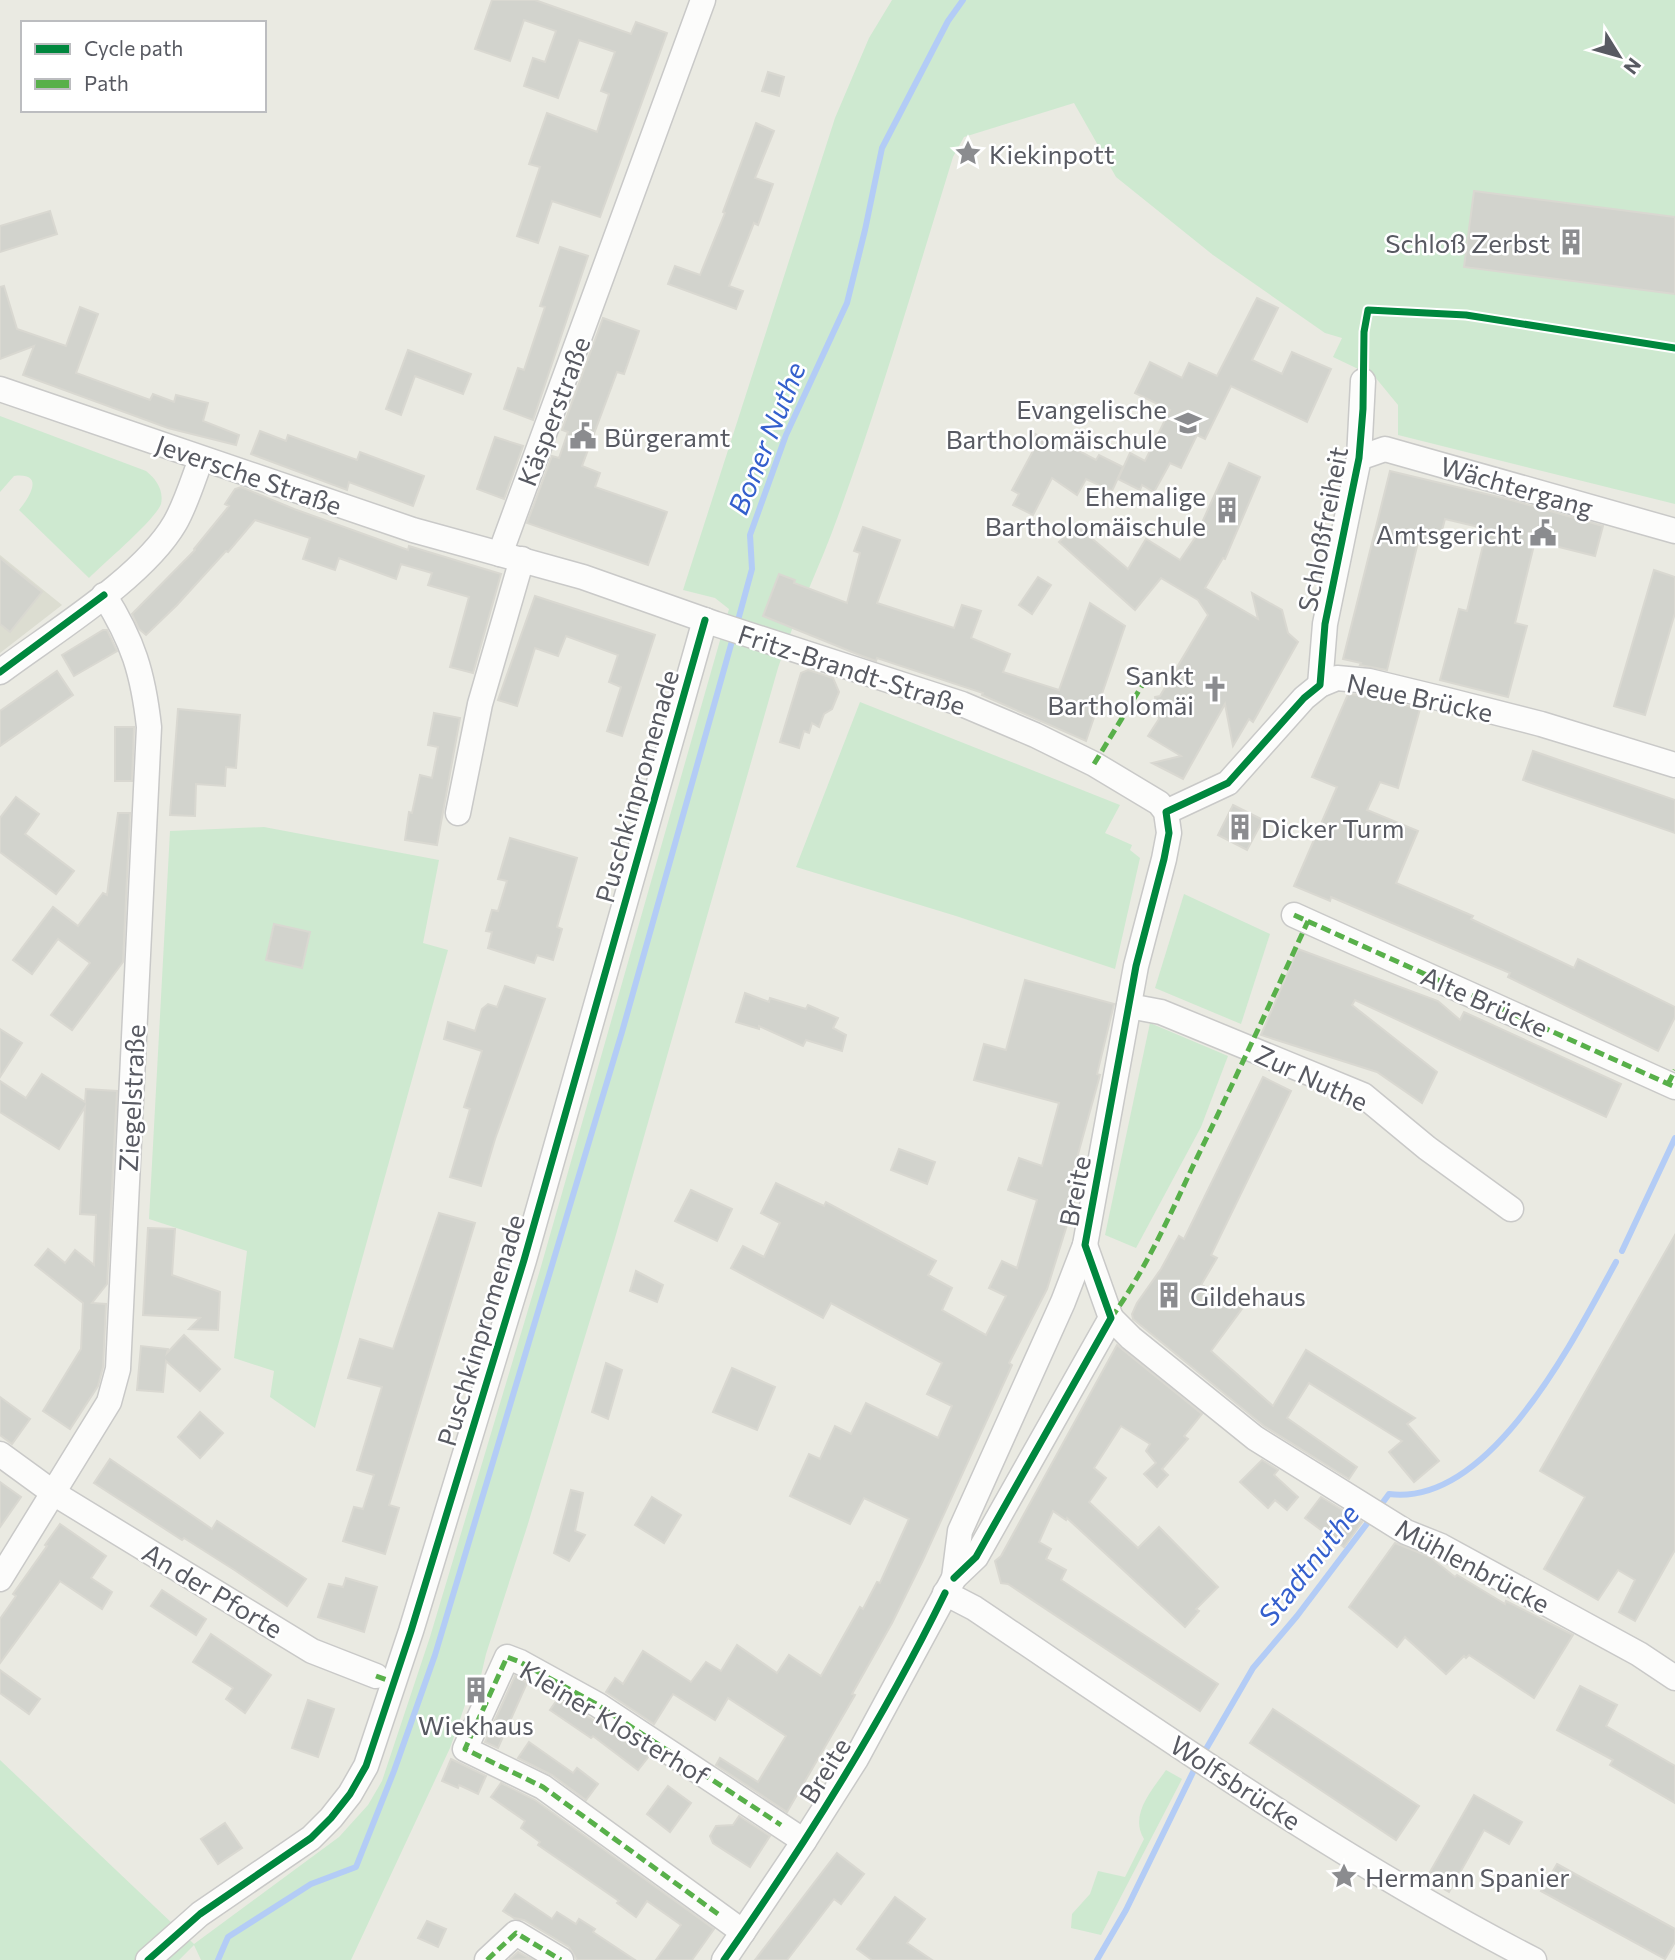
<svg xmlns="http://www.w3.org/2000/svg" width="1675" height="1960" viewBox="0 0 1675 1960" font-family="Commissioner,sans-serif">
  <style>
    .education { fill: #dcddd1 }
    .green { fill: #cee9d0 }
    .lines { fill: none; stroke-linecap: round; stroke-linejoin: round }
    .stream { stroke: #b3ccf6; stroke-width: 6 }
    .building { fill: #d2d3cd; stroke: #d9d8d1; stroke-width: 2 }
    .minor-casing { stroke: #c9c9c8; stroke-width: 27 }
    .minor { stroke: #fcfcfb; stroke-width: 24 }
    .quiet { stroke: #58b04a; stroke-width: 5; stroke-dasharray: 10 5; stroke-linecap: butt }
    .cycleway-casing { stroke: #fff; stroke-width: 11 }
    .cycleway { stroke: #00873e; stroke-width: 7 }
    .labels { text-anchor: middle; dominant-baseline: central; stroke-width: 5; stroke-linejoin: round; paint-order: stroke }
    .poi-label { font-size: 26px; fill: #585a62; stroke: #fff; text-anchor: start }
    .street-label { font-size: 26px; fill: #585a62; stroke: #fff }
    .water-label { font-size: 28px; font-style: italic; fill: #345fcd; stroke: #fff }
  </style>
  <rect width="100%" height="100%" fill="#eaeae2"/>
  <polygon class="education" points="0,555 62,605 0,653"/>
  <g class="green">
    <path d="M 892,0 L 1675,0 L 1675,504 L 1398,435 L 1398,405 L 1375,377 L 1333,357 L 1342,338 L 1325,333 L 1213,255 L 1116,177 L 1074,103 L 964,137 L 953,157 C 916,277 881,398 838,516 C 820,567 795,616 778,668 L 615,1238 L 527,1527 L 486,1654 L 480,1680 L 473,1682 L 450,1748 L 351,1960 L 201,1960 L 194,1945 L 179,1960 L 0,1960 L 0,1760 L 194,1944 L 339,1837 L 368,1805 L 382,1781 L 430,1637 L 540,1270 L 729,609 L 715,598 L 683,590 L 835,118 L 869,38 Z"/>
    <path d="M 0,416 L 146,471 C 156,479 164,490 161,504 C 156,519 103,564 89,578 L 19,510 C 29,498 46,472 14,476 L 0,492 Z"/>
    <polygon points="860,702 1120,805 1105,833 1132,845 1130,850 1140,858 1115,969 956,916 796,867"/>
    <polygon points="264,827 439,860 423,943 448,950 315,1428 270,1397 274,1371 234,1358 247,1251 149,1219 170,831"/>
    <polygon points="1184,894 1270,934 1241,1024 1155,988"/>
    <polygon points="1150,1023 1228,1056 1201,1127 1136,1248 1105,1235"/>
    <path d="M 1166,1770 L 1182,1779 L 1101,1935 L 1071,1928 L 1072,1914 L 1090,1894 L 1098,1871 L 1125,1877 L 1144,1839 C 1129,1815 1152,1790 1166,1770 Z"/>
  </g>
  <g class="lines">
    <g class="stream">
      <polyline points="737,624 752,569 750,535 786,435 847,303 865,230 882,148 948,21 963,0"/>
      <polyline points="1622,1251 1675,1138"/>
      <path d="M 1378,1509 L 1389,1494 C 1491,1507 1575,1337 1616,1262"/>
      <polyline points="1202,1756 1253,1668 1297,1616 1372,1517"/>
      <polyline points="218,1960 228,1937 311,1884 356,1867 394,1771 435,1655 622,1032 734,634"/>
      <polyline points="1097,1960 1126,1910 1196,1766"/>
    </g>
  </g>
  <g class="building">
    <polygon points="492,0 535,0 631,34 636,22 667,33 600,217 552,201 538,243 517,236 540,167 529,164 547,113 597,132 609,94 601,91 615,52 579,40 558,98 524,86 533,58 545,62 556,31 524,20 510,61 475,49"/>
    <polygon points="768,72 784,77 779,96 762,91"/>
    <polygon points="756,123 774,131 755,178 773,184 758,225 754,223 729,286 743,291 736,309 668,284 675,266 700,275 725,213 723,212"/>
    <polygon points="1474,191 1675,217 1675,294 1464,267"/>
    <polygon points="50,211 57,234 0,252 0,226"/>
    <polygon points="560,247 588,256 533,420 504,409 518,368 524,370 545,307 540,306"/>
    <polygon points="4,286 17,329 66,346 80,307 98,314 76,373 150,400 153,394 174,402 176,395 208,403 203,421 239,435 236,445 168,428 23,375 34,346 0,359 0,287"/>
    <polygon points="1257,298 1278,308 1252,360 1282,374 1292,352 1331,369 1307,422 1231,386 1205,439 1197,435 1181,468 1170,463 1154,492 1142,485 1140,490 1118,479 1130,453 1145,461 1170,410 1135,393 1150,362 1182,378 1189,363 1217,376"/>
    <polygon points="603,318 639,331 624,374 617,372 582,466 600,473 595,487 667,512 648,565 527,523 552,456 559,458 568,432 562,430"/>
    <polygon points="408,350 471,374 463,394 415,376 401,415 386,409"/>
    <polygon points="260,431 286,441 288,435 357,460 360,452 424,476 413,506 349,482 347,490 251,454"/>
    <polygon points="1035,434 1066,449 1068,445 1096,460 1099,455 1123,467 1112,491 1086,479 1077,495 1052,478 1033,515 1013,505 1019,494 1012,490 1033,451 1028,449"/>
    <polygon points="495,437 523,446 504,499 477,489"/>
    <polygon points="1229,463 1260,477 1225,559 1223,558 1205,588 1258,619 1252,593 1282,610 1288,633 1298,642 1253,722 1249,719 1233,746 1225,704 1183,779 1152,763 1181,756 1148,736 1159,719 1155,697 1160,696 1208,615 1198,600 1161,578 1135,610 1059,542 1076,525 1128,569 1146,539 1180,560 1195,538"/>
    <polygon points="1390,471 1511,500 1603,526 1595,556 1535,541 1515,623 1527,626 1508,697 1440,680 1459,609 1467,611 1487,529 1445,519 1439,542 1419,538 1387,670 1360,665 1361,663 1343,659"/>
    <polygon points="241,487 294,509 408,550 409,546 501,574 473,673 450,667 469,597 428,585 432,573 401,564 396,579 339,558 335,570 303,559 310,538 255,520 228,552 226,551 177,605 146,635 139,629 132,614 195,550 194,549 229,506 225,504 235,489"/>
    <polygon points="863,527 900,540 877,603 954,628 962,605 981,611 971,638 1010,654 1003,672 1059,690 1090,603 1125,626 1086,741 982,695 983,693 877,658 876,661 857,654 763,616 779,574 795,580 794,583 847,603 860,553 854,551"/>
    <polygon points="0,558 42,592 10,632 0,624"/>
    <polygon points="1654,570 1675,577 1675,613 1645,715 1614,706"/>
    <polygon points="1038,577 1051,585 1032,614 1019,605"/>
    <polygon points="535,596 655,635 622,736 607,731 621,687 609,682 618,655 566,636 558,656 535,648 517,706 498,700"/>
    <polygon points="103,630 107,630 117,651 74,676 62,655"/>
    <polygon points="808,670 833,678 839,692 832,709 824,714 819,727 812,723 809,733 804,731 799,748 780,742 801,673"/>
    <polygon points="57,671 73,695 0,746 0,711"/>
    <polygon points="1348,694 1367,696 1420,709 1398,788 1380,782 1367,810 1418,831 1396,883 1473,916 1471,919 1574,968 1578,959 1675,1007 1675,1017 1658,1051 1508,977 1510,973 1331,897 1330,901 1294,886 1337,787 1312,777"/>
    <polygon points="178,709 240,715 236,768 226,767 225,786 196,784 195,816 170,815"/>
    <polygon points="434,713 460,718 437,845 405,840 409,812 412,813 420,775 432,778 438,747 428,745"/>
    <polygon points="115,727 134,727 132,781 115,781"/>
    <polygon points="1533,751 1675,800 1675,833 1523,780"/>
    <polygon points="16,797 39,814 25,834 74,871 56,894 0,852 0,818"/>
    <polygon points="1233,805 1263,820 1247,850 1218,835"/>
    <polygon points="118,813 130,813 123,962 72,1030 51,1015 90,963 58,939 32,974 13,960 53,907 78,926 103,893 107,895"/>
    <polygon points="510,838 577,858 557,927 562,929 553,960 537,955 534,963 488,948 492,932 486,931 492,910 498,911 507,881 498,879"/>
    <polygon points="274,924 310,932 302,968 266,960"/>
    <polygon points="1298,949 1438,1001 1460,1020 1464,1012 1621,1084 1606,1117 1355,1000 1352,1005 1437,1072 1422,1103 1377,1072 1261,1035"/>
    <polygon points="1025,980 1114,1004 1097,1074 1100,1075 1072,1176 1081,1180 1047,1289 1009,1363 1012,1365 923,1560 892,1623 852,1694 855,1695 787,1812 716,1765 720,1758 758,1782 786,1736 728,1698 715,1720 673,1694 654,1724 606,1692 615,1678 623,1684 643,1651 691,1682 706,1662 721,1671 737,1645 777,1673 789,1655 821,1676 860,1607 863,1609 877,1582 880,1583 909,1519 864,1498 850,1524 790,1496 809,1454 820,1459 835,1426 851,1434 866,1403 938,1438 952,1406 927,1394 942,1363 831,1303 823,1318 731,1268 743,1246 764,1257 780,1223 761,1213 776,1183 824,1206 826,1202 936,1261 928,1275 952,1288 942,1310 986,1335 1006,1296 989,1288 1002,1261 1017,1268 1037,1200 1008,1190 1019,1158 1042,1166 1059,1103 974,1080 984,1044 1006,1050"/>
    <polygon points="505,986 545,999 495,1139 481,1186 450,1177 470,1109 464,1107 482,1051 444,1039 448,1022 475,1031 482,1009 488,1004 497,1007"/>
    <polygon points="745,993 769,1002 770,998 806,1009 808,1005 838,1018 833,1028 846,1035 842,1051 806,1040 803,1046 759,1026 759,1029 736,1022"/>
    <polygon points="0,1029 22,1043 0,1077"/>
    <polygon points="42,1074 85,1102 86,1089 117,1091 107,1284 92,1303 106,1304 103,1367 98,1386 70,1429 43,1411 81,1349 83,1303 35,1265 48,1249 65,1263 75,1250 94,1265 96,1215 80,1214 85,1107 59,1149 0,1112 0,1081 26,1098"/>
    <polygon points="1263,1077 1291,1091 1211,1255 1217,1258 1201,1285 1244,1306 1211,1351 1273,1406 1306,1350 1415,1418 1407,1424 1439,1461 1414,1482 1389,1452 1402,1441 1309,1383 1287,1418 1357,1467 1349,1479 1264,1426 1133,1319 1132,1314 1137,1303 1161,1269 1179,1236 1184,1239"/>
    <polygon points="899,1149 935,1162 927,1184 891,1170"/>
    <polygon points="691,1190 732,1209 717,1241 675,1221"/>
    <polygon points="439,1213 475,1223 389,1505 399,1508 385,1554 343,1541 354,1507 363,1509 374,1475 357,1470 382,1387 348,1378 360,1339 393,1349"/>
    <polygon points="148,1228 175,1229 172,1275 220,1292 218,1330 189,1329 200,1318 143,1315"/>
    <polygon points="1675,1235 1675,1550 1635,1621 1619,1612 1635,1580 1618,1570 1598,1600 1544,1569 1585,1497 1540,1471"/>
    <polygon points="636,1271 663,1285 657,1302 630,1291"/>
    <polygon points="184,1335 220,1369 200,1391 166,1361 163,1392 137,1390 141,1346 168,1349 167,1353"/>
    <polygon points="1117,1345 1202,1414 1184,1436 1188,1439 1162,1469 1168,1475 1157,1487 1144,1474 1156,1463 1146,1451 1150,1444 1121,1426 1094,1468 1106,1478 1089,1502 1138,1548 1159,1527 1218,1587 1196,1609 1199,1611 1185,1627 1067,1518 1066,1520 1053,1511 1039,1542 1051,1549 1046,1559 1066,1570 1061,1580 1218,1684 1200,1711 1008,1584 1001,1583 995,1561 1001,1556"/>
    <polygon points="606,1363 622,1370 608,1419 592,1412"/>
    <polygon points="732,1368 775,1387 757,1430 713,1412"/>
    <polygon points="0,1397 30,1419 12,1444 0,1435"/>
    <polygon points="200,1412 223,1433 200,1458 178,1437"/>
    <polygon points="110,1459 212,1529 217,1521 306,1579 287,1606 236,1571 184,1538 182,1540 94,1483"/>
    <polygon points="1262,1460 1278,1470 1274,1475 1298,1497 1287,1510 1275,1500 1268,1508 1240,1482"/>
    <polygon points="0,1482 21,1497 0,1527"/>
    <polygon points="571,1490 583,1493 575,1531 585,1535 569,1561 554,1553"/>
    <polygon points="652,1497 681,1515 664,1543 635,1525"/>
    <polygon points="1321,1497 1362,1522 1344,1547 1305,1518"/>
    <polygon points="60,1524 106,1556 91,1578 112,1592 102,1609 60,1581 0,1663 0,1619 16,1596 13,1594 47,1546 45,1545"/>
    <polygon points="1395,1543 1430,1557 1455,1577 1457,1575 1505,1604 1506,1601 1573,1635 1534,1698 1469,1655 1466,1658 1464,1656 1446,1674 1405,1637 1397,1647 1349,1607"/>
    <polygon points="346,1578 377,1587 364,1632 318,1617 329,1584 343,1587"/>
    <polygon points="162,1590 206,1619 196,1635 151,1606"/>
    <polygon points="211,1634 271,1675 245,1713 226,1699 233,1688 193,1662"/>
    <polygon points="0,1670 40,1699 29,1714 0,1693"/>
    <polygon points="515,1676 527,1683 498,1748 485,1742"/>
    <polygon points="1580,1686 1617,1705 1606,1726 1675,1766 1675,1803 1610,1765 1613,1760 1557,1730"/>
    <polygon points="308,1700 334,1709 318,1757 292,1748"/>
    <polygon points="557,1700 590,1718 649,1756 638,1770 593,1736 591,1738 550,1710"/>
    <polygon points="1273,1709 1419,1806 1396,1840 1250,1743"/>
    <polygon points="529,1742 573,1773 577,1768 598,1784 586,1800 552,1775 518,1758"/>
    <polygon points="451,1759 486,1776 478,1794 459,1785 458,1788 442,1781"/>
    <polygon points="501,1783 535,1800 714,1929 692,1960 656,1960 681,1925 647,1901 636,1917 617,1903 619,1901 538,1845 540,1842 521,1828 525,1821 491,1797"/>
    <polygon points="668,1786 691,1803 670,1832 647,1814"/>
    <polygon points="1474,1795 1522,1822 1509,1844 1484,1830 1449,1892 1426,1879"/>
    <polygon points="739,1816 770,1836 750,1867 713,1843 710,1836 716,1826 733,1825"/>
    <polygon points="225,1823 242,1848 218,1864 201,1839"/>
    <polygon points="837,1853 864,1874 841,1904 834,1899 787,1960 755,1960"/>
    <polygon points="1557,1864 1675,1929 1675,1942 1665,1959 1541,1891"/>
    <polygon points="515,1894 552,1919 557,1912 576,1924 579,1919 595,1929 593,1932 635,1960 577,1960 569,1947 524,1920 514,1918 503,1911"/>
    <polygon points="895,1897 925,1919 907,1943 932,1960 872,1960 857,1949"/>
    <polygon points="427,1921 446,1929 438,1947 418,1938"/>
    <polygon points="518,1952 531,1959 509,1960"/>
  </g>
  <g class="lines">
    <g class="minor-casing">
      <g id="minor">
        <polyline points="0,389 413,530 583,577 716,624 962,704 1035,735 1094,764 1159,803 1166,812 1169,833 1164,859 1136,966 1085,1245 1063,1302 960,1531 954,1578"/>
        <polyline points="1359,458 1385,449 1675,531"/>
        <polyline points="500,554 703,0"/>
        <path d="M 0,672 C 52,633 143,578 175,523 C 186,504 193,480 201,459"/>
        <polyline points="1320,685 1325,624 1359,458 1363,381"/>
        <polyline points="1166,812 1228,783 1304,698 1320,685 1337,678 1369,681 1443,699 1541,724 1675,765"/>
        <polyline points="458,813 480,704 522,559"/>
        <polyline points="1294,915 1675,1087"/>
        <polyline points="1129,1006 1161,1012 1363,1095 1427,1148 1511,1209"/>
        <polyline points="1111,1318 1131,1338 1255,1438 1406,1532 1441,1546 1639,1654 1675,1678"/>
        <polyline points="0,1454 55,1494 312,1651 376,1676"/>
        <path d="M 0,1579 L 109,1402 L 118,1369 L 149,727 C 143,673 133,641 104,595"/>
        <path d="M 945,1593 L 974,1608 C 1157,1731 1338,1859 1534,1960"/>
        <polyline points="743,1932 543,1787 465,1749 507,1657 520,1662 598,1705 804,1841"/>
        <polyline points="148,1960 200,1914 311,1838 331,1818 350,1794 366,1766 411,1631 524,1260 705,620"/>
        <polyline points="487,1960 516,1933 561,1960"/>
        <polyline points="724,1960 804,1841 856,1759 954,1578 976,1557 1111,1318 1085,1245"/>
      </g>
    </g>
    <use href="#minor" class="minor"/>
    <g class="quiet">
      <polyline points="1094,764 1146,679"/>
      <polyline points="1294,915 1675,1087"/>
      <polyline points="1668,1084 1675,1070"/>
      <path d="M 1111,1318 C 1144,1272 1168,1220 1192,1168 C 1232,1086 1270,1004 1308,921"/>
      <polyline points="376,1676 395,1683"/>
      <polyline points="718,1914 543,1787 465,1749 507,1657 520,1662 598,1705 781,1825"/>
      <polyline points="487,1960 516,1933 561,1960"/>
    </g>
    <g class="cycleway-casing">
      <g id="cycleway">
        <polyline points="0,672 104,595"/>
        <polyline points="954,1578 976,1557 1111,1318 1085,1245 1136,966 1164,859 1169,833 1166,812 1228,783 1304,698 1320,685 1325,624 1359,458 1363,409 1364,332 1368,310 1466,315 1675,348"/>
        <polyline points="148,1960 200,1914 311,1838 331,1818 350,1794 366,1766 411,1631 524,1260 705,620"/>
        <path d="M 724,1960 C 806,1843 882,1722 945,1593"/>
      </g>
    </g>
    <use href="#cycleway" class="cycleway"/>
  </g>
  <defs>
    <g id="sight-bare" transform="scale(2.1)"><path d="M0-6L1.8-2.2L6-1.7L2.9 1.2L3.7 5.4L0 3.3L-3.7 5.4L-2.9 1.2L-6-1.7L-1.8-2.2Z" fill="#8b8c8f" stroke="#fff" stroke-width="2.5" paint-order="stroke"/></g>
    <g id="building-bare" transform="scale(2.1)"><path d="M-4-6H4V6H1V3H-1V6H-4ZM-2.5-4.3h1.7v1.8h-1.7ZM.8-4.3h1.7v1.8H.8ZM-2.5-1h1.7V.8h-1.7ZM.8-1h1.7V.8H.8Z" fill="#8b8c8f" stroke="#fff" stroke-width="2.5" paint-order="stroke"/></g>
    <g id="school-bare" transform="scale(2.1)"><path d="M0-5L7-2L0 1L-7-2ZM-4 1L0 2.5L4 1V4Q0 6-4 4Z" fill="#8b8c8f" stroke="#fff" stroke-width="2.5" paint-order="stroke"/></g>
    <g id="civic-bare" transform="scale(2.1)"><path d="M-.6-6.5H3V-4.5H.6V-3L4-1V1h2V6H-6V1h2V-1L-.6-3ZM-1.2 2.5V6h2.4V2.5Z" fill="#8b8c8f" stroke="#fff" stroke-width="2.5" paint-order="stroke"/></g>
    <g id="church-bare" transform="scale(2.1)"><path d="M-1.2-6h2.4v3.5h3.3v2.4h-3.3V6h-2.4V-.1h-3.3v-2.4h3.3Z" fill="#8b8c8f" stroke="#fff" stroke-width="2.5" paint-order="stroke"/></g>
  </defs>
  <g fill-rule="evenodd">
    <use href="#sight-bare" x="968" y="153"/>
    <use href="#building-bare" x="1571" y="242"/>
    <use href="#school-bare" x="1188" y="423"/>
    <use href="#civic-bare" x="583" y="436"/>
    <use href="#building-bare" x="1227" y="510"/>
    <use href="#civic-bare" x="1543" y="533"/>
    <use href="#church-bare" x="1215" y="689"/>
    <use href="#building-bare" x="1240" y="827"/>
    <use href="#building-bare" x="1169" y="1295"/>
    <use href="#building-bare" x="476" y="1690"/>
    <use href="#sight-bare" x="1344" y="1876"/>
  </g>
  <g class="labels">
    <g class="poi-label">
      <text x="989" y="153">Kiekinpott</text>
      <text x="1550" y="242" text-anchor="end">Schloß Zerbst</text>
      <text x="1167" y="408" text-anchor="end">Evangelische<tspan x="1167" dy="30">Bartholomäischule</tspan></text>
      <text x="604" y="436">Bürgeramt</text>
      <text x="1206" y="495" text-anchor="end">Ehemalige<tspan x="1206" dy="30">Bartholomäischule</tspan></text>
      <text x="1522" y="533" text-anchor="end">Amtsgericht</text>
      <text x="1194" y="674" text-anchor="end">Sankt<tspan x="1194" dy="30">Bartholomäi</tspan></text>
      <text x="1261" y="827">Dicker Turm</text>
      <text x="1190" y="1295">Gildehaus</text>
      <text x="476" y="1724" text-anchor="middle">Wiekhaus</text>
      <text x="1365" y="1876">Hermann Spanier</text>
    </g>
    <g class="street-label">
      <text transform="translate(553 411) rotate(-69)">Käsperstraße</text>
      <text transform="translate(249 474) rotate(19)">Jeversche Straße</text>
      <text transform="translate(1517 486) rotate(16)">Wächtergang</text>
      <text transform="translate(1322 529) rotate(-79)">Schloßfreiheit</text>
      <text transform="translate(852 669) rotate(18)">Fritz-Brandt-Straße</text>
      <text transform="translate(1420 697) rotate(12)">Neue Brücke</text>
      <text transform="translate(636 786) rotate(-74)">Puschkinpromenade</text>
      <text transform="translate(1485 1001) rotate(24)">Alte Brücke</text>
      <text transform="translate(1312 1077) rotate(25)">Zur Nuthe</text>
      <text transform="translate(131 1098) rotate(-87)">Ziegelstraße</text>
      <text transform="translate(1074 1191) rotate(-79)">Breite</text>
      <text transform="translate(480 1330) rotate(-73)">Puschkinpromenade</text>
      <text transform="translate(1473 1565) rotate(28)">Mühlenbrücke</text>
      <text transform="translate(213 1590) rotate(31)">An der Pforte</text>
      <text transform="translate(615 1722) rotate(31)">Kleiner Klosterhof</text>
      <text transform="translate(824 1770) rotate(-58)">Breite</text>
      <text transform="translate(1236 1782) rotate(33)">Wolfsbrücke</text>
    </g>
    <g class="water-label">
      <text transform="translate(766 438) rotate(-68)">Boner Nuthe</text>
      <text transform="translate(1308 1564) rotate(-52)">Stadtnuthe</text>
    </g>
  </g>
  <rect x="21" y="21" width="245" height="91" fill="#ffffff" stroke="#bcbdc0" stroke-width="2"/>
  <rect x="35" y="44" width="35" height="10" fill="#00873e" stroke="#bcbdc0" stroke-width="2"/>
  <text x="84" y="56" font-size="21" fill="#585a62">Cycle path</text>
  <rect x="35" y="79" width="35" height="10" fill="#58b04a" stroke="#bcbdc0" stroke-width="2"/>
  <text x="84" y="91" font-size="21" fill="#585a62">Path</text>
  <g transform="translate(1619 56) rotate(127)" stroke="#ffffff" stroke-width="5" paint-order="stroke">
  <path d="M0-5L12 26L0 18L-12 26Z" fill="#585a62"/>
  <text y="-10" font-size="19" font-weight="bold" text-anchor="middle" fill="#585a62">N</text>
  </g>
</svg>
